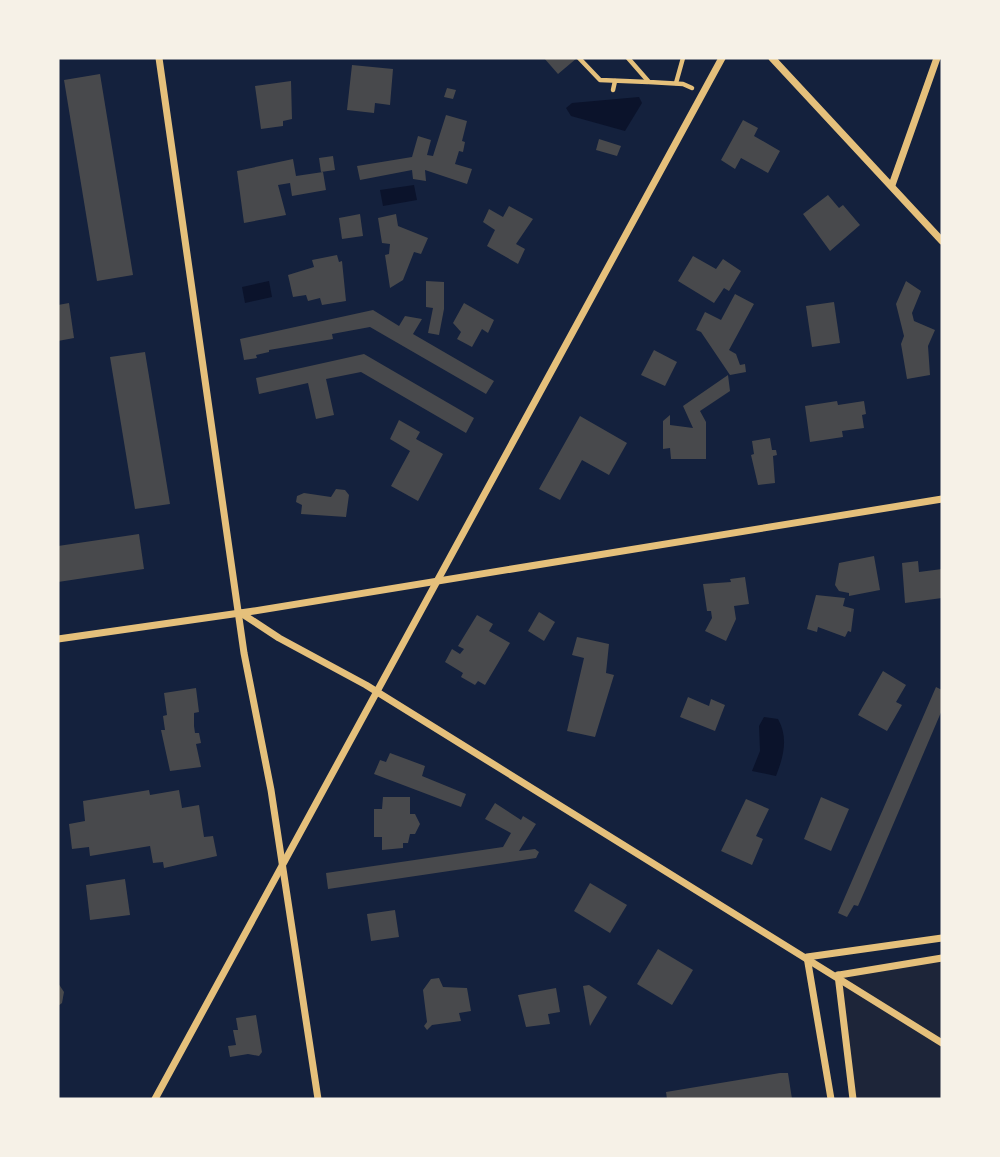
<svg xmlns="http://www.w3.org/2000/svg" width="1000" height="1157" viewBox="0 0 1000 1157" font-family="Barlow,sans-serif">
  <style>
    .green { fill: #1d2539 }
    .water { fill: #0b132b }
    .building { fill: #48494c }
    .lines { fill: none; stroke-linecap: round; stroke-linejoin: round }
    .path { stroke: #e5c07b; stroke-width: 4.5 }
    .minor { stroke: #e5c07b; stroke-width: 7 }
  </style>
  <rect width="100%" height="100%" fill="#14213d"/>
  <polygon class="green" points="942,958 942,1099 853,1099 838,976"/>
  <g class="water">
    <polygon points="639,97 642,103 625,131 571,116 566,108 572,103"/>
    <polygon points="414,185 417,200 383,206 380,190"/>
    <polygon points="269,281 272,297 245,303 242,287"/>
    <path d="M 764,717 L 778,719 C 789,738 783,758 776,776 L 752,771 L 760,751 L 759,726 Z"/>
  </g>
  <g class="building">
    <polygon points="544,58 577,58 558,74"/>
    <polygon points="352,65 393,69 390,105 375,103 374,113 347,110"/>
    <polygon points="100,74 133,275 97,281 64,80"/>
    <polygon points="291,81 292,119 283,121 283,126 261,129 255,86"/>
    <polygon points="447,88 456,90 453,99 444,97"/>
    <polygon points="446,115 467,121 462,141 465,142 463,152 459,151 455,164 472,169 467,184 425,170 426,181 413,179 412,170 360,180 357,166 412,157 418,136 431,140 427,155 433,156"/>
    <polygon points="743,120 758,128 754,136 780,151 768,173 741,158 735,169 721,160"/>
    <polygon points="599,139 621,146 617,156 596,150"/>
    <polygon points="333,156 335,170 321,172 319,158"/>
    <polygon points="293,159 296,176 323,172 326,190 292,196 290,183 278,185 286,215 244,223 237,171"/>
    <polygon points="828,195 839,208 843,205 860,225 830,251 803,214"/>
    <polygon points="509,206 533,219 516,244 525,249 518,264 487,246 495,230 483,222 489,209 503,217"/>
    <polygon points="360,214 363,236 342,239 339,218"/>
    <polygon points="396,214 398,226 428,238 421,254 414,252 403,280 390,288 385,255 389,254 390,244 382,243 378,218"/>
    <polygon points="337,255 339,262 342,261 346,301 322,305 320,298 308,301 306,295 293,297 288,275 314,267 312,260"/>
    <polygon points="693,256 716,269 723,259 741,271 729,291 724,288 714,303 678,281"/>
    <polygon points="426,281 444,282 444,309 439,335 428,333 433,308 426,307"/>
    <polygon points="906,281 921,291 912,313 914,321 935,330 928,346 930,375 907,379 901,344 904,336 896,304"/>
    <polygon points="735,294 754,304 729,350 736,354 740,365 745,364 746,372 730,375 701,332 696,330 705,312 721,320"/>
    <polygon points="834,302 840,343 812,347 806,306"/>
    <polygon points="69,303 74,338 58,341 58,305"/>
    <polygon points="464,303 494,320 488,333 482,329 472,347 457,339 461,332 453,323"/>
    <polygon points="373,310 399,326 405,316 422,319 413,334 494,381 486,394 370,327 332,334 333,339 269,350 269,352 256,355 257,358 244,360 240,339"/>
    <polygon points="654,350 677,362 665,386 641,375"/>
    <polygon points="145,352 170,504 135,509 110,357"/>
    <polygon points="364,354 474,418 466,433 361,372 326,379 334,415 316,419 308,383 259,394 256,378"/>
    <polygon points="728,375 730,391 700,411 706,422 706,459 671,459 670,448 663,449 663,421 670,415 670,425 693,428 683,406"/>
    <polygon points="837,401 838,405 864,401 866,414 862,415 864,428 842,431 843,437 810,442 805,406"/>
    <polygon points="580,416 627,443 609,475 582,460 560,500 539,489"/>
    <polygon points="399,420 420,432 416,439 443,454 418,501 391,486 410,451 390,439"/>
    <polygon points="770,438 772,450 776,450 777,455 773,456 775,483 758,485 751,455 754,454 752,441"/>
    <polygon points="336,489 345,490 349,495 346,517 301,514 302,505 296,502 297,496 304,493 331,497"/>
    <polygon points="139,534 144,569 58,582 58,546"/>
    <polygon points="874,556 880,590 849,596 849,593 839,591 835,585 839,563"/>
    <polygon points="918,561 919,572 942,569 942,598 905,603 902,563"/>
    <polygon points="745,577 749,604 734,606 736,619 726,641 705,631 712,618 711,611 707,611 703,584 731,582 730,579"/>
    <polygon points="816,595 845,598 843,606 854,609 851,632 848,631 845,637 818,627 817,632 807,629"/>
    <polygon points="539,612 555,622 544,641 528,631"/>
    <polygon points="477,615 493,624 489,631 510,643 485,685 478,681 475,685 461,677 463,673 445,662 452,649 460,654 464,649 458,646"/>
    <polygon points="577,637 609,644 606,673 614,675 595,737 567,731 584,658 572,655"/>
    <polygon points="883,671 906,685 896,702 902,705 887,731 858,715"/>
    <polygon points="936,687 942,690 942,710 866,888 858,906 854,905 847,917 838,913"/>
    <polygon points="196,688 199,712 194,713 194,726 195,733 199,733 201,743 196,744 201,767 170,771 161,730 165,730 163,716 167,715 164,693"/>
    <polygon points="688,697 709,706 711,699 725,705 715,731 680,717"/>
    <polygon points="390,753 425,766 422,776 466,794 461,807 374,774 380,760 386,762"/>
    <polygon points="149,790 150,795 179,790 182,808 199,805 204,837 213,836 217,856 164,868 163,862 153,863 150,846 90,856 89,847 72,849 69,824 85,821 83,801"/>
    <polygon points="383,797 410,797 410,814 415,814 420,824 415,834 410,834 408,843 403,843 403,848 382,850 382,837 374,837 374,809 382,809"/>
    <polygon points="821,797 849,809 831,851 804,839"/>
    <polygon points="746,799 769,809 756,836 763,839 752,865 721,851"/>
    <polygon points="495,803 521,820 523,816 536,824 519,851 535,849 539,852 536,858 328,889 326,873 503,847 511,833 485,819"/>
    <polygon points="125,879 130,915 90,920 86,885"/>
    <polygon points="590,883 627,905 610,933 574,911"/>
    <polygon points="395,910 399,937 371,941 367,914"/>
    <polygon points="658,949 693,970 672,1005 637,984"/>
    <polygon points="439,978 443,987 467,988 471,1011 459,1013 461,1021 432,1025 427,1030 424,1026 427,1022 423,990 431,979"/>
    <polygon points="58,983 64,992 62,1003 58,1006"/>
    <polygon points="589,985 607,997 590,1026 583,986"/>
    <polygon points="556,988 560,1012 548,1014 550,1024 526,1027 518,995"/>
    <polygon points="256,1015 262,1052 259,1056 248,1054 230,1057 228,1046 236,1045 233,1030 238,1030 236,1018"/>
    <polygon points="780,1073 788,1073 792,1099 667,1099 666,1092"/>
  </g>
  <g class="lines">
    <g class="path">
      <polyline points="579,58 600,80 648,82"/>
      <polyline points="628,58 649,82 683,84 692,88"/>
      <polyline points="676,83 683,58"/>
      <polyline points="613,90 615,81"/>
    </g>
    <g class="minor">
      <polyline points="159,58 244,653 271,790 318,1099"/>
      <polyline points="772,58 942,241"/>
      <polyline points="892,185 937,58"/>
      <polyline points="241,613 279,638 366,685 942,1043"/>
      <polyline points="58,639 254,611 942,499"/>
      <polyline points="838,975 853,1099"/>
      <polyline points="839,975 942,958"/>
      <polyline points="155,1099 722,58"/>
      <polyline points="831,1099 807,957 942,938"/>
    </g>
  </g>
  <rect width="1000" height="1157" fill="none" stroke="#f6f1e7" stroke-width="119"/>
</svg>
